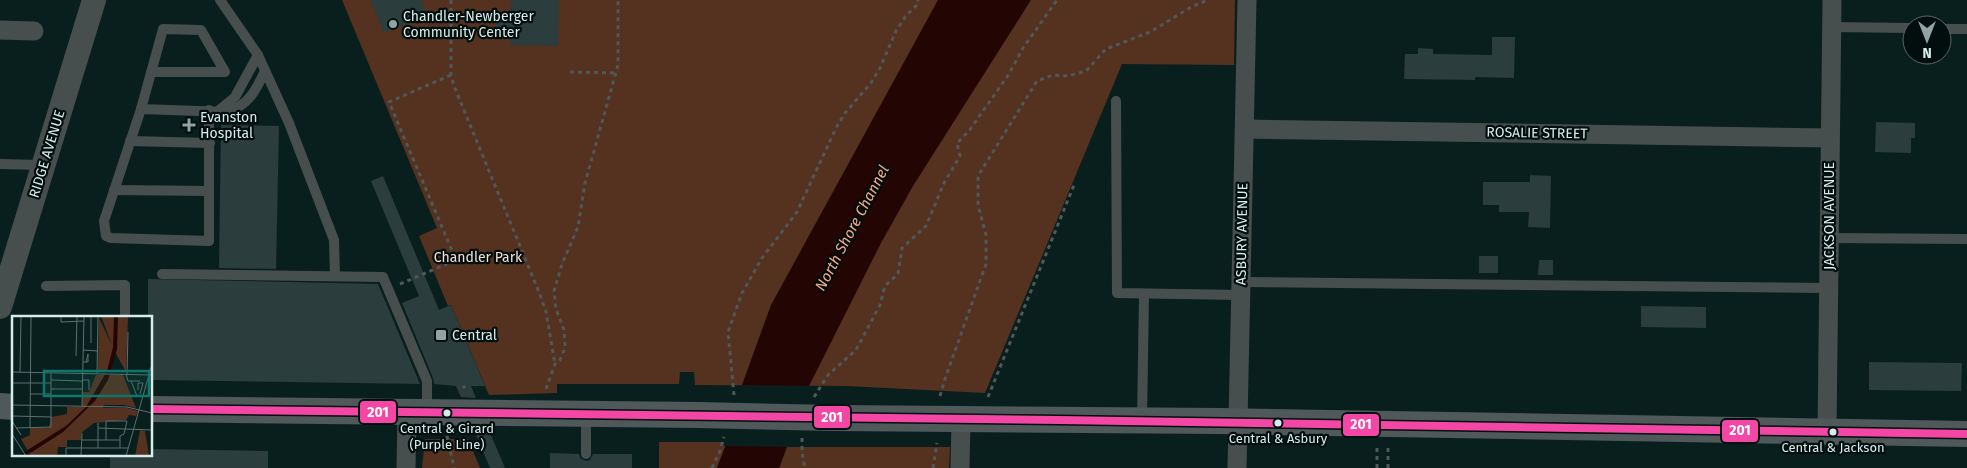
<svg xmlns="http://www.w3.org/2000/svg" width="1967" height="468" viewBox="0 0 1967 468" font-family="'Fira Sans',sans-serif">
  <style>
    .green { fill: #55311f }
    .water { fill: #230603 }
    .pier { fill: #091f1e }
    .building { fill: #2b3d3c }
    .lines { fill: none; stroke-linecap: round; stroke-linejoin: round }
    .path { stroke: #4e5958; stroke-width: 3; stroke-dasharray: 4 4; stroke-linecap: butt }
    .service { stroke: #474f4e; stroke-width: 10 }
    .minor { stroke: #474f4e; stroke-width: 19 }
    .tertiary { stroke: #474f4e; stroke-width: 24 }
    .secondary { stroke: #505959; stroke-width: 26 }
    .secondary-bridge { stroke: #505959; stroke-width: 26 }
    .bus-1-casing { stroke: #010e0d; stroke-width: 11 }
    .bus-1 { stroke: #f346a5; stroke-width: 8 }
    .poi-dot { fill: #8fa4a3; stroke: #010e0d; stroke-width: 2 }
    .bus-dot { fill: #d7ecea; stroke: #010e0d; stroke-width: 2 }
    .labels { text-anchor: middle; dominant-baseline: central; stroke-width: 4.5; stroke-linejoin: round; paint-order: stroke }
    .bus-label { font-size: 13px; fill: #d7ecea; stroke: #010e0d }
    .poi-label { font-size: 14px; fill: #d7ecea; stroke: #010e0d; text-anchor: start }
    .street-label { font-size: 14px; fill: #d7ecea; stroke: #010e0d }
    .park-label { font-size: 14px; fill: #f4ded4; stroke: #010e0d }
    .water-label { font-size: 15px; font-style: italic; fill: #fba883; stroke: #010e0d }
    .inset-road { fill: none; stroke: #5b7170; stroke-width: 1 }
    .view { fill: #0f766e; fill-opacity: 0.15; stroke: #0f766e; stroke-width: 2.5 }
    .inset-edge { fill: none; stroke: #d7ecea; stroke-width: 2.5 }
    .line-badge { stroke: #010e0d; stroke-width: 2 }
    .badge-label { font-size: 14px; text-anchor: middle; font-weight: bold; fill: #fff }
  </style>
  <rect width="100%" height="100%" fill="#091f1e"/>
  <g class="green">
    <polygon points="342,0 1235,0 1234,65 1122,64 985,393 847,386 695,385 694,372 680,372 679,384 557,384 557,393 489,395 451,305 448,306 419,236 437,228"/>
    <polygon points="425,439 468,439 480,468 422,468"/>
    <polygon points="659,442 727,442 717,468 659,468"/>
    <polygon points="787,447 950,447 949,468 779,468"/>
  </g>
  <polygon class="water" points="938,0 1031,0 913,186 881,243 809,386 779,468 717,468 727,442 742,385 771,305"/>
  <polygon class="pier" points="739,385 812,386 789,447 723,446"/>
  <g class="building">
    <polygon points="370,0 421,0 427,15 384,33"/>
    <polygon points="511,0 559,0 558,46 510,45 510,38 496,38 496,19 510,18"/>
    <polygon points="1492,37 1515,37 1514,78 1475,77 1475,80 1404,79 1405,54 1418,54 1418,48 1433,49 1433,54 1492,55"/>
    <polygon points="1876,122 1915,123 1915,138 1911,138 1911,153 1875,152"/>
    <polygon points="221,125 279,126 276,269 219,268"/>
    <polygon points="1530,175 1551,176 1550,228 1528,227 1529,212 1499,212 1499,205 1483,205 1483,182 1530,182"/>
    <polygon points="383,176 439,310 451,305 485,386 471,386 476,398 461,397 456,386 434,384 433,378 402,303 419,296 371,181"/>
    <rect x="1479" y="256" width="19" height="17"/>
    <polygon points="1539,260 1553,260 1553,275 1538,275"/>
    <polygon points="148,279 378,284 420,384 151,380 151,317 148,317"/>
    <polygon points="1641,306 1706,307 1706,328 1641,327"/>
    <polygon points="1869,362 1962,363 1961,391 1869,390"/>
    <polygon points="473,428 488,428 505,468 490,468"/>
    <polygon points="151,449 268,451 268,468 110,468 110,454 151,454"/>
    <polygon points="550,453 579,454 580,458 586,461 590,460 593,454 632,454 632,468 550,468"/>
  </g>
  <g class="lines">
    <g class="path">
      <polyline points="451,0 451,75 454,86 539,292 546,312 555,364"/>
      <polyline points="570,72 616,73"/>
      <polyline points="400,284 456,260 389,102 451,75"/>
      <polyline points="463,386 465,388"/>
      <polyline points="546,389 555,364 560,360 565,348 564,330 556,309 554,291 562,264 578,227 585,183 618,65 618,0"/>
      <polyline points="734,395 728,332 742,293 762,258 797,212 836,128 845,113 871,83 880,68 896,31 905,17 918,4 918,0"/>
      <polyline points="940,396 945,379 986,264 986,235 978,205 978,176 1037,81 1053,75 1068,76 1086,71 1106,49 1150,32 1193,6 1208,0"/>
      <polyline points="814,397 828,375 856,350 880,305 885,286 898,274 902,248 926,226 944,183 960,156 957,143 969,131 1009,74 1023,48 1057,0"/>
      <polyline points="988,397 1074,185"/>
      <polyline points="447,436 454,468"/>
      <polyline points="802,438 802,453 805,468"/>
      <polyline points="712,468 720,451 724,437"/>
      <polyline points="933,468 937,443"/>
      <polyline points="1377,468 1377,448"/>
      <polyline points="1388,468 1388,448"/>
    </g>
    <g class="service">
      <polyline points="220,0 258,55 289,123 334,240 335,276"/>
      <polyline points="1831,27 1912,28"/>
      <polyline points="1942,29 1967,29"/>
      <polyline points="151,72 225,72 201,30 163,29 141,109 104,221 106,236 111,238 209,241 209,110"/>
      <polyline points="1116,101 1117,293 1241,295"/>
      <path d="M 141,109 L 227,112 C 249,105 256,90 265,71"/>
      <polyline points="218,111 235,97 258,55"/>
      <polyline points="130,141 210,143"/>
      <polyline points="0,164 43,165"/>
      <polyline points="114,190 209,191"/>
      <polyline points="1829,238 1967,239"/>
      <polyline points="162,274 383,277 427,381 427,411"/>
      <polyline points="1241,282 1828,288"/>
      <polyline points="46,286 125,285 125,317"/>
      <polyline points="1142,420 1144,294"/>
      <polyline points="586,454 586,415"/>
    </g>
    <g class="minor">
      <polyline points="0,30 34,31"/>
      <polyline points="1245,129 1829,138"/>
      <polyline points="1827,432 1832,0"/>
      <polyline points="406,468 407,411"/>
      <polyline points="960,468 961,419"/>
      <polyline points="1237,468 1247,0"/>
    </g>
    <polyline class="tertiary" points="0,307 94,0"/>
    <g class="secondary">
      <polyline points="0,406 14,407"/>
      <polyline points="151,409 699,415"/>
      <polyline points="834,418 1219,421 1967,434"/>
    </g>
    <polyline class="secondary-bridge" points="699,415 834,418"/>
    <g class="bus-1-casing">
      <polyline id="bus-1" points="151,409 1059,420 1967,434"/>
    </g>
    <use href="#bus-1" class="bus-1"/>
  </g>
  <g class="poi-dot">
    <circle cx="393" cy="24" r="5"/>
    <path d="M186.5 117.5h5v5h5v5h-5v5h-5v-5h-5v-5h5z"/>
    <rect x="435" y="329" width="12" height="12" rx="2.5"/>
  </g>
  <g class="bus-dot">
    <circle cx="447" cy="413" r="4.5"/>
    <circle cx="1278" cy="423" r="4.5"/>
    <circle cx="1833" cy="432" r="4.5"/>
  </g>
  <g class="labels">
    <g class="bus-label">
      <text x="447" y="428">Central &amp; Girard<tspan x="447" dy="16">(Purple Line)</tspan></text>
      <text x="1278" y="438">Central &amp; Asbury</text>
      <text x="1833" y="447">Central &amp; Jackson</text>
    </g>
    <g class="poi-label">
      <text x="403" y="16">Chandler-Newberger<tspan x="403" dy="16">Community Center</tspan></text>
      <text x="200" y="117">Evanston<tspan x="200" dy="16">Hospital</tspan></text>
      <text x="452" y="335">Central</text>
    </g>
    <g class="street-label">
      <text transform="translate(1537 133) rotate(1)">ROSALIE STREET</text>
      <text transform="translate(47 154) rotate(-73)">RIDGE AVENUE</text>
      <text transform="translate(1829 216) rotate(-90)">JACKSON AVENUE</text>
      <text transform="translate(1242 234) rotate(-89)">ASBURY AVENUE</text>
    </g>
    <g class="park-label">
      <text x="478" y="257">Chandler Park</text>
    </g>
    <g class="water-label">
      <text transform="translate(852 228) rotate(-62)">North Shore Channel</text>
    </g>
  </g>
  <g transform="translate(12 316)">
    <rect width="140" height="140" fill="#091f1e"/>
    <path d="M 89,0 L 116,0 L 114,56 L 101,32 L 95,56 L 86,56 L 87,2 L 100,29 ZM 84,59 L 111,59 L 124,92 L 112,89 L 92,89 L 91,92 L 115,92 L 126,95 L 124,100 L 117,99 L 114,104 L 82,107 L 69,117 L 69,124 L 55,124 L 55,131 L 46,131 L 45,140 L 19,140 L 9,123 L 18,119 L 18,112 L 37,112 L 39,101 L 55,98 L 55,91 L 70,91 L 71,76 L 77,76 ZM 128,114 L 133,115 L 137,140 L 123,140 Z" fill="#55311f"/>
    <path d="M 102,0 L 106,0 L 105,33 L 96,64 L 83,85 L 51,116 L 20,136 L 6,140 L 54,110 L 74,91 L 95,55 L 101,32 Z" fill="#230603"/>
    <path class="inset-road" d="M 49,0 L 49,6 L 72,5M 79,27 L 79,0M 71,34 L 86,35M 64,40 L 65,0M 71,46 L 76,46 L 76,38 L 74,46M 0,56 L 140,59M 8,56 L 9,0M 85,57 L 86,0M 114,58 L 116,65 L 128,65M 115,58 L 116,16M 39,64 L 70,65M 71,64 L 77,64 L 77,74M 119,65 L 125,80 L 132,80M 0,67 L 39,67M 39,73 L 70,73M 126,74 L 126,67 L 131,67 L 128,78M 18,78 L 39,78M 0,89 L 115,91 L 140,97M 70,90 L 72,0M 0,100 L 39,101M 0,105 L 9,119M 18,111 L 19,0M 4,112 L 39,111 L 39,57M 86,112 L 140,114M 0,118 L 14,140M 70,124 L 108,124M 94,124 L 94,105 L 115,105 L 112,118 L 108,120 L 108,132M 86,132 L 86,107M 54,140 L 54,132 L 116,132M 69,140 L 70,117M 114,140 L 140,48"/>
    <path class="view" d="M 32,55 L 137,55 L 137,80 L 32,80 Z"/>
    <rect width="140" height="140" class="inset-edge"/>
  </g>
  <g class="line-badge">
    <rect x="359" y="400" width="38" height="24" rx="5" fill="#f346a5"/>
    <rect x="813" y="405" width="38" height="24" rx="5" fill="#f346a5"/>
    <rect x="1342" y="413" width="38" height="24" rx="5" fill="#f346a5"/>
    <rect x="1721" y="419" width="38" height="24" rx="5" fill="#f346a5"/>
  </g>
  <g class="badge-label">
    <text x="378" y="417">201</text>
    <text x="832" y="422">201</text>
    <text x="1361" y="429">201</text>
    <text x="1740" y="435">201</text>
  </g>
  <g transform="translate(1927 40) rotate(180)"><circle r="24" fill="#010e0d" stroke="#576765"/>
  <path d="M0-4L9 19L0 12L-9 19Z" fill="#8fa4a3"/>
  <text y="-8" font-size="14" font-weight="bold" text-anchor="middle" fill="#d7ecea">N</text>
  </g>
</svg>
